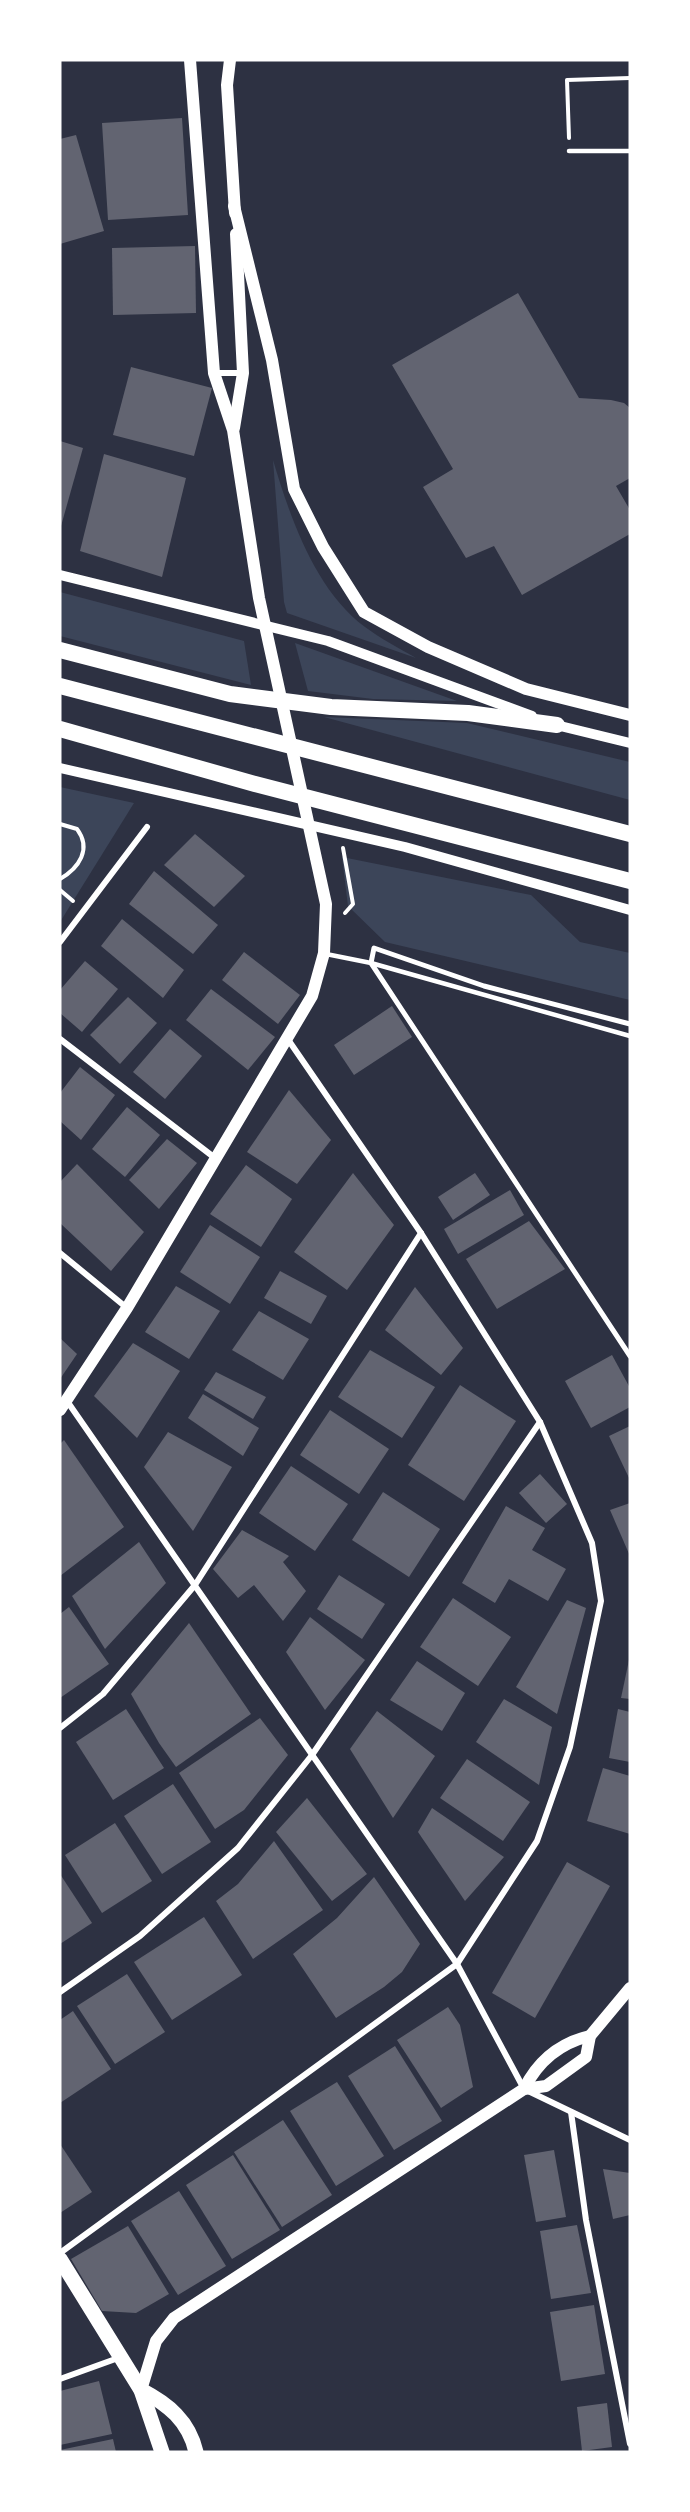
<svg xmlns="http://www.w3.org/2000/svg" width="690" height="2512" viewBox="0 0 690 2512" font-family="Jost,sans-serif">
  <style>
    .green { fill: #3c4559 }
    .building { fill: #626471 }
    .lines { fill: none; stroke-linecap: round; stroke-linejoin: round }
    .path { stroke: #fff; stroke-width: 4 }
    .service { stroke: #fff; stroke-width: 4.5 }
    .pedestrian { stroke: #fff; stroke-width: 5 }
    .minor { stroke: #fff; stroke-width: 6 }
    .tertiary { stroke: #fff; stroke-width: 10 }
    .secondary { stroke: #fff; stroke-width: 12 }
    .primary { stroke: #fff; stroke-width: 15 }
    .trunk { stroke: #fff; stroke-width: 16 }
  </style>
  <rect width="100%" height="100%" fill="#2d3142"/>
  <g class="green">
    <path d="M 273,460 C 290,517 315,590 365,627 C 381,639 399,648 416,658 L 287,613 L 284,602 Z"/>
    <polygon points="60,592 244,641 251,685 60,636"/>
    <polygon points="295,643 457,701 373,699 308,691"/>
    <polygon points="324,717 467,723 630,762 630,800"/>
    <polygon points="60,787 134,803 60,922"/>
    <polygon points="342,857 531,895 580,942 630,953 630,1000 385,942 348,906"/>
  </g>
  <g class="building">
    <polygon points="182,118 188,215 108,220 102,123"/>
    <polygon points="76,135 104,231 60,244 60,139"/>
    <polygon points="195,246 196,313 113,315 112,248"/>
    <polygon points="518,293 579,398 611,400 624,403 630,408 630,478 616,486 630,510 630,534 522,595 494,546 466,558 423,487 453,469 392,365"/>
    <polygon points="131,367 212,388 194,456 113,435"/>
    <polygon points="60,441 83,448 61,526 60,526"/>
    <polygon points="104,454 186,478 162,577 80,551"/>
    <polygon points="195,834 245,876 214,907 164,865"/>
    <polygon points="154,871 218,925 193,954 129,904"/>
    <polygon points="122,919 184,970 163,998 101,946"/>
    <polygon points="244,952 300,995 278,1024 222,980"/>
    <polygon points="85,961 118,989 82,1032 60,1013 60,990"/>
    <polygon points="211,989 275,1037 248,1070 186,1020"/>
    <polygon points="128,997 157,1023 120,1064 90,1035"/>
    <polygon points="392,1006 412,1037 354,1075 334,1045"/>
    <polygon points="170,1029 202,1056 165,1099 133,1072"/>
    <polygon points="80,1067 115,1095 81,1140 60,1121 60,1093"/>
    <polygon points="289,1090 331,1140 297,1184 247,1152"/>
    <polygon points="127,1107 160,1135 125,1177 92,1149"/>
    <polygon points="167,1139 197,1163 159,1209 129,1180"/>
    <polygon points="77,1164 144,1232 111,1271 60,1223 60,1182"/>
    <polygon points="246,1165 292,1199 261,1247 210,1214"/>
    <polygon points="353,1173 394,1225 347,1290 294,1252"/>
    <polygon points="475,1173 490,1195 453,1220 438,1197"/>
    <polygon points="510,1190 524,1215 458,1254 444,1229"/>
    <polygon points="529,1221 565,1269 497,1309 466,1259"/>
    <polygon points="210,1225 260,1257 230,1304 180,1272"/>
    <polygon points="280,1271 327,1296 311,1324 264,1298"/>
    <polygon points="176,1286 220,1311 189,1359 145,1332"/>
    <polygon points="415,1287 463,1348 441,1375 385,1330"/>
    <polygon points="259,1311 309,1339 283,1380 232,1350"/>
    <polygon points="60,1338 77,1354 60,1379"/>
    <polygon points="133,1343 180,1371 137,1438 94,1396"/>
    <polygon points="370,1350 435,1387 402,1438 338,1397"/>
    <polygon points="612,1355 630,1388 630,1407 591,1428 565,1381"/>
    <polygon points="216,1372 266,1397 253,1419 204,1390"/>
    <polygon points="460,1385 516,1421 464,1501 408,1465"/>
    <polygon points="203,1394 259,1428 243,1456 188,1418"/>
    <polygon points="330,1410 389,1449 359,1494 300,1455"/>
    <polygon points="630,1426 630,1480 609,1436"/>
    <polygon points="168,1432 232,1467 193,1531 144,1467"/>
    <polygon points="64,1440 124,1527 60,1576 60,1444"/>
    <polygon points="291,1466 348,1504 315,1551 259,1513"/>
    <polygon points="540,1474 567,1504 546,1523 519,1493"/>
    <polygon points="383,1492 440,1529 409,1577 352,1540"/>
    <polygon points="630,1503 630,1556 610,1510"/>
    <polygon points="506,1506 545,1528 532,1550 566,1569 548,1601 509,1579 495,1603 462,1583"/>
    <polygon points="242,1530 289,1556 283,1562 306,1591 283,1621 254,1585 238,1598 213,1569"/>
    <polygon points="139,1542 166,1583 105,1649 72,1596"/>
    <polygon points="339,1575 385,1604 362,1639 317,1609"/>
    <polygon points="453,1598 511,1637 478,1686 420,1647"/>
    <polygon points="567,1600 586,1608 557,1714 516,1687"/>
    <polygon points="69,1607 109,1664 60,1698 60,1614"/>
    <polygon points="310,1617 365,1660 325,1710 286,1652"/>
    <polygon points="189,1623 251,1714 176,1767 159,1743 131,1694"/>
    <polygon points="629,1660 630,1660 630,1699 621,1698"/>
    <polygon points="417,1661 465,1693 442,1731 390,1700"/>
    <polygon points="504,1699 552,1727 539,1785 476,1742"/>
    <polygon points="126,1709 164,1768 113,1800 76,1742"/>
    <polygon points="618,1709 630,1712 630,1762 609,1758"/>
    <polygon points="377,1711 435,1756 393,1818 350,1749"/>
    <polygon points="260,1718 288,1755 244,1810 215,1829 179,1773"/>
    <polygon points="467,1759 530,1802 503,1841 440,1798"/>
    <polygon points="603,1768 630,1776 630,1834 587,1821"/>
    <polygon points="173,1784 211,1842 162,1874 124,1816"/>
    <polygon points="307,1798 367,1874 332,1901 276,1832"/>
    <polygon points="432,1808 504,1857 465,1901 418,1832"/>
    <polygon points="115,1823 152,1881 102,1913 65,1855"/>
    <polygon points="274,1841 323,1910 253,1959 216,1901 238,1884"/>
    <polygon points="567,1862 610,1886 535,2018 492,1993"/>
    <polygon points="60,1874 92,1923 60,1944"/>
    <polygon points="374,1877 420,1944 402,1972 384,1987 336,2018 293,1954 337,1918"/>
    <polygon points="204,1917 242,1975 172,2020 134,1962"/>
    <polygon points="127,1974 165,2032 115,2064 77,2006"/>
    <polygon points="448,2007 460,2025 473,2087 441,2108 397,2040"/>
    <polygon points="73,2011 111,2069 60,2103 60,2020"/>
    <polygon points="395,2046 442,2121 394,2150 348,2076"/>
    <polygon points="337,2082 384,2156 336,2186 290,2111"/>
    <polygon points="283,2120 332,2195 282,2227 234,2152"/>
    <polygon points="60,2144 92,2192 60,2213"/>
    <polygon points="554,2150 566,2217 536,2222 524,2155"/>
    <polygon points="233,2155 280,2230 232,2259 186,2185"/>
    <polygon points="603,2169 630,2173 630,2215 613,2219"/>
    <polygon points="179,2191 226,2266 178,2295 131,2221"/>
    <polygon points="577,2225 591,2293 551,2299 540,2231"/>
    <polygon points="128,2226 169,2294 136,2313 102,2311 71,2259"/>
    <polygon points="594,2305 605,2374 561,2381 550,2312"/>
    <polygon points="99,2381 112,2434 60,2445 60,2391"/>
    <polygon points="607,2403 612,2447 582,2451 577,2407"/>
    <polygon points="113,2439 116,2452 60,2452 60,2450"/>
  </g>
  <g class="lines">
    <g class="path">
      <polyline points="569,138 567,80 630,78"/>
      <path d="M 60,824 L 77,829 C 92,849 79,868 60,879"/>
      <polyline points="343,848 353,904 345,913"/>
      <polyline points="60,890 73,901"/>
    </g>
    <g class="service">
      <polyline points="569,151 630,151"/>
      <polyline points="326,954 371,963 630,1036"/>
    </g>
    <polyline class="pedestrian" points="630,1024 484,986 374,948 371,963 630,1356"/>
    <g class="minor">
      <polyline points="215,373 243,373"/>
      <polyline points="60,942 147,827"/>
      <polyline points="60,1039 215,1158"/>
      <polyline points="60,1253 127,1308"/>
      <polyline points="67,1401 457,1964 524,2089 630,2140"/>
      <polyline points="60,1728 103,1694 195,1585 421,1233"/>
      <polyline points="60,1992 140,1936 238,1848 312,1755 540,1422"/>
      <polyline points="571,2112 586,2220 630,2444"/>
      <polyline points="60,2253 457,1964 537,1841 570,1747 601,1601 592,1543 540,1422 421,1233 287,1038"/>
      <polyline points="60,2379 121,2357"/>
    </g>
    <g class="tertiary">
      <polyline points="60,575 328,641 532,716"/>
      <polyline points="552,724 630,743"/>
      <polyline points="60,768 405,847 630,910"/>
    </g>
    <g class="secondary">
      <polyline points="230,60 227,85 235,213"/>
      <polyline points="234,206 272,360 294,489 323,547 364,612 428,647 526,689 630,715"/>
      <polyline points="234,428 243,373 236,234"/>
      <polyline points="60,1410 127,1308 312,996 324,953 326,904 259,598 233,430 214,373 190,60"/>
      <path d="M 524,2089 C 538,2061 560,2043 590,2036"/>
      <polyline points="141,2390 156,2341 174,2318 524,2089 546,2086 586,2057 590,2036 630,1988"/>
    </g>
    <g class="primary">
      <polyline points="60,2259 141,2390 162,2452"/>
      <path d="M 141,2390 C 168,2404 189,2421 196,2452"/>
    </g>
    <g class="trunk">
      <polyline points="60,650 230,694 331,707 468,713 557,725"/>
      <polyline points="60,686 630,834"/>
      <polyline points="60,729 255,784 630,881"/>
    </g>
  </g>
  <rect width="690" height="2512" fill="none" stroke="#ffffff" stroke-width="123"/>
</svg>
